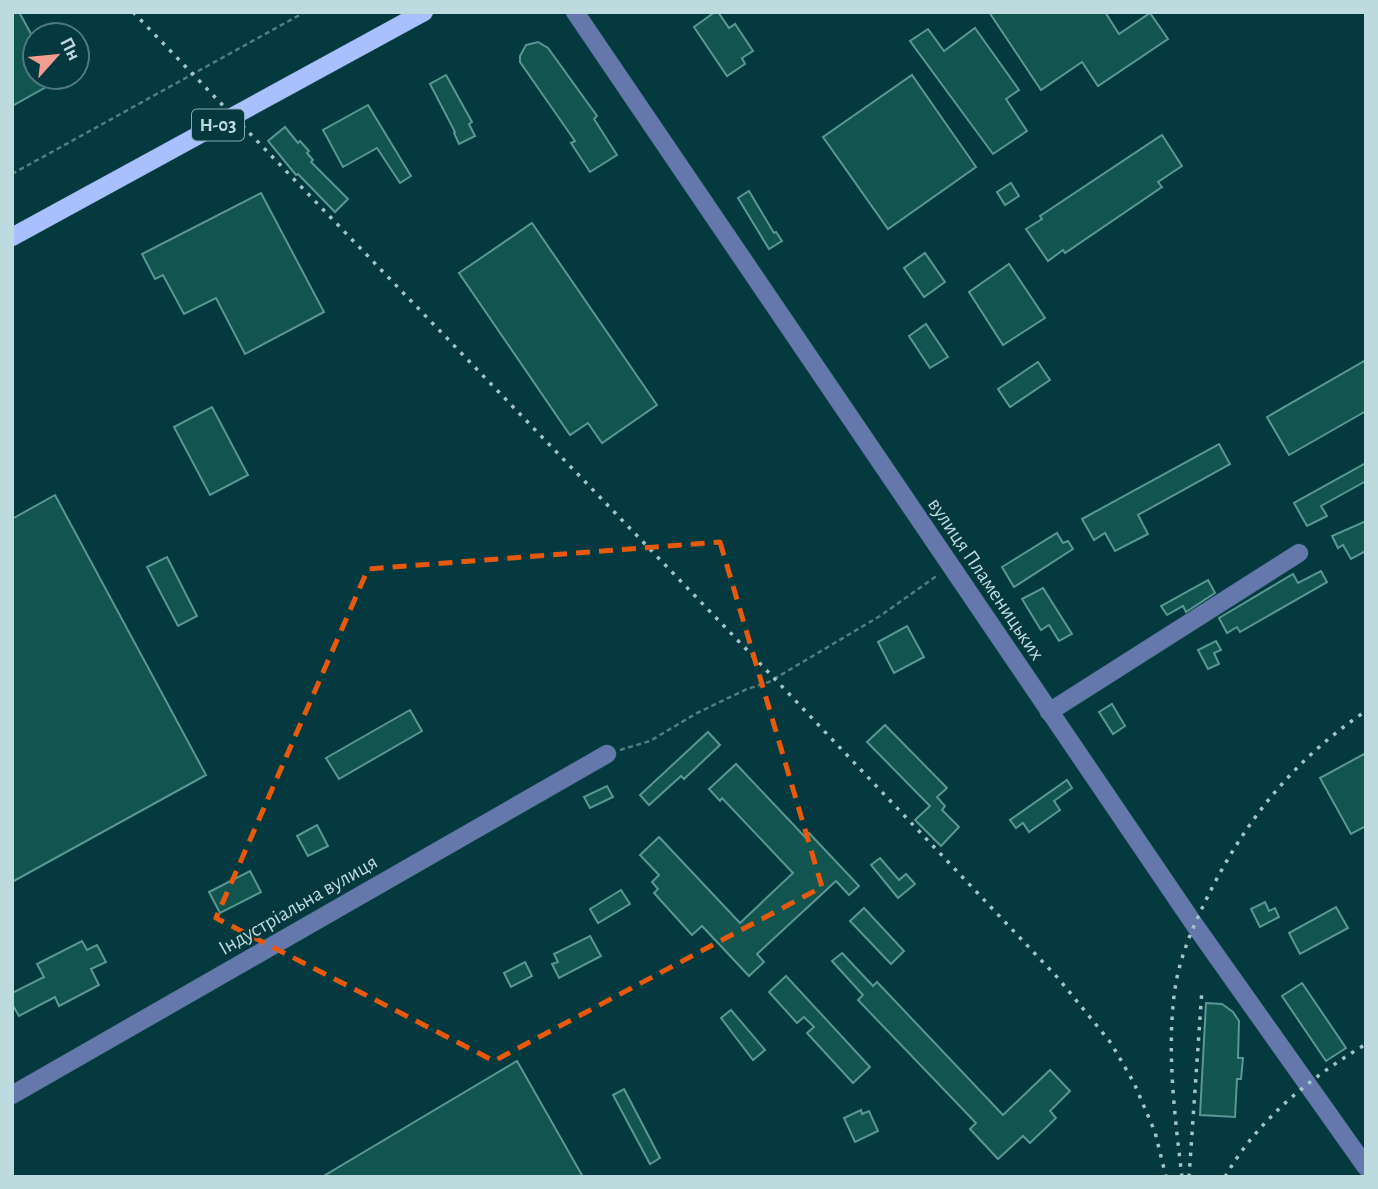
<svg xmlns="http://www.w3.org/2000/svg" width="1378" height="1189" viewBox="0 0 1378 1189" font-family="'Alegreya Sans',sans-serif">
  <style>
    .building { fill: #115450; stroke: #5a9792; stroke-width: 2 }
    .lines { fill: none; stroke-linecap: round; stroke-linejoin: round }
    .minor-casing { stroke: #25565c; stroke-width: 19 }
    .major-casing { stroke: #25565c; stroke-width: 19 }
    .path { stroke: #527d82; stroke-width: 2.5; stroke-dasharray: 5 3.5; stroke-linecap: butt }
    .minor { stroke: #6578ab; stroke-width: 18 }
    .major { stroke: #a8c0fe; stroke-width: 18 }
    .rail { stroke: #a3c4c9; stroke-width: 3.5; stroke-dasharray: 3.5 7; stroke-linecap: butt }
    .marked { fill: none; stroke: #e8590c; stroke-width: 5; stroke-dasharray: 14 9; stroke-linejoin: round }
    .labels { text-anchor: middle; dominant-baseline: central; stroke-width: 5; stroke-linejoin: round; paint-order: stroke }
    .shield { fill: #04393f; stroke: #86aaaf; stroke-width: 2 }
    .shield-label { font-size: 19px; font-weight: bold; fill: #bddadf }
    .street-label { font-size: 21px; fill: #bddadf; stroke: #04393f }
  </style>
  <rect width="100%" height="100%" fill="#04393f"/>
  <g class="building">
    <polygon points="12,12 19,12 35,41 35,77 64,77 12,106"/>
    <polygon points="715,12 718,12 729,28 735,24 753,51 742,58 745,64 727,76 694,27"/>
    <polygon points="989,12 1105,12 1119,34 1150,13 1168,39 1098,86 1082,62 1041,90"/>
    <polygon points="975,28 1019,90 1006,99 1027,131 993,154 910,41 928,29 944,51"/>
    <polygon points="538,42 548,48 597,116 594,119 617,155 590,172 571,143 575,141 520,62 520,56 526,45"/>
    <polygon points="446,75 472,122 469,124 475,136 459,144 454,133 455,132 430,84"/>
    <polygon points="912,75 976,167 888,229 823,137"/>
    <polygon points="368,105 411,176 400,183 377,148 343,167 323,130"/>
    <polygon points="285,127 298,143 300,141 309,151 307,153 313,160 311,162 348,199 335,212 298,174 296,175 268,141"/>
    <polygon points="1162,135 1182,166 1158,182 1162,187 1065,253 1063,250 1048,261 1026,229 1042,219 1040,216"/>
    <polygon points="1011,183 1019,196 1005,205 997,192"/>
    <polygon points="749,191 774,233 776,232 782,241 769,249 738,198"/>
    <polygon points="261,193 324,312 245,354 216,298 184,314 163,275 155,279 142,254"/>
    <polygon points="532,223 657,405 602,443 588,423 570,435 459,273"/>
    <polygon points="925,253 945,282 924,297 904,268"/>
    <polygon points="1009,264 1045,318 1003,345 969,292"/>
    <polygon points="926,324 948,357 930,368 909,336"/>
    <polygon points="1366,360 1366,411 1289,455 1267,417"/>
    <polygon points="1038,362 1050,380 1010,407 998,389"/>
    <polygon points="212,407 248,475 210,495 174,427"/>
    <polygon points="1219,444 1230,464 1138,515 1148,534 1115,551 1105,533 1094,540 1082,519"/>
    <polygon points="1366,463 1366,481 1321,506 1327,516 1307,526 1294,503"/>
    <polygon points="55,495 206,775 12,882 12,519"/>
    <polygon points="1366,521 1366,551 1351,559 1343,545 1338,548 1332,536"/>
    <polygon points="1057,533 1063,543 1068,541 1073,549 1014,587 1002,567"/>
    <polygon points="167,557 197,616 178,626 147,567"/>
    <polygon points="1321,571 1327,582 1240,632 1237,627 1227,633 1219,618 1293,574 1298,583"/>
    <polygon points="1208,580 1215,593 1186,612 1183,606 1167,615 1161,606"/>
    <polygon points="1043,588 1072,634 1059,641 1049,625 1041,630 1022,599"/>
    <polygon points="907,626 924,657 894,673 878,642"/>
    <polygon points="1216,641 1221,650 1214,653 1219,664 1208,669 1198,650"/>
    <polygon points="1112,704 1125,726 1113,734 1099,712"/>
    <polygon points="410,710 422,731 339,779 326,758"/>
    <polygon points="885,725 947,788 937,797 945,806 942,810 959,827 941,846 915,820 930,806 867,742"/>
    <polygon points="708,732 720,745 684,779 681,776 649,805 640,795"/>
    <polygon points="1366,753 1366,826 1351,834 1320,778"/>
    <polygon points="736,764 805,837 809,833 859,886 849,895 836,881 757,954 764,962 749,976 702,926 692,935 654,893 658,889 652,882 659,875 640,855 659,837 740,923 793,873 722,798 720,801 709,789"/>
    <polygon points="1067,780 1072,788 1054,801 1060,810 1029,832 1023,823 1016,828 1010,820"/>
    <polygon points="607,786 613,797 590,808 584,797"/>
    <polygon points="317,825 328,846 308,856 297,836"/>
    <polygon points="880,858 899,880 906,874 915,884 898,898 871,865"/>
    <polygon points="250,871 261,892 220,913 209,892"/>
    <polygon points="621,890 630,904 598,923 590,909"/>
    <polygon points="1265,902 1269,911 1275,908 1279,917 1260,927 1251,909"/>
    <polygon points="1336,907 1348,928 1300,954 1289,933"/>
    <polygon points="864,908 904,951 891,964 850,921"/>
    <polygon points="590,936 601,956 559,978 552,964 558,962 554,954"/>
    <polygon points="82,941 87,950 97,945 106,962 91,969 99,985 59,1006 55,997 19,1016 12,1004 12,993 44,977 37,964"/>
    <polygon points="842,953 873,986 877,982 1003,1115 1050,1070 1070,1091 1050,1111 1056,1118 1030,1143 1023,1136 998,1159 970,1129 976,1123 858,1000 863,995 832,961"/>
    <polygon points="525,962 532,976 511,987 504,973"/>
    <polygon points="786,976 870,1067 853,1083 807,1033 814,1027 804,1017 797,1023 769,992"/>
    <polygon points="1302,983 1346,1048 1326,1061 1282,996"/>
    <polygon points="1206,1003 1222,1004 1233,1012 1239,1021 1238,1058 1243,1058 1241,1079 1237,1079 1235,1117 1200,1115"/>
    <polygon points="731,1010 765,1050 753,1060 721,1018"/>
    <polygon points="517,1061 583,1177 322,1177"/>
    <polygon points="624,1089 660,1158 650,1164 613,1095"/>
    <polygon points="861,1110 862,1114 869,1111 878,1131 855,1142 844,1118"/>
  </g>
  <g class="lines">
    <g class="minor-casing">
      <g id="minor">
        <polyline points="575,12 1194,924 1366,1167"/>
        <polyline points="1049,712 1299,553"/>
        <polyline points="12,1095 607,754"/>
      </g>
    </g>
    <g class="major-casing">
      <polyline id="major" points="12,237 424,12"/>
    </g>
    <g class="path">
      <polyline points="12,174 305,12"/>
      <polyline points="620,750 650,741 697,713 747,689 769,682 880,616 938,575"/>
    </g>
    <use href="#minor" class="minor"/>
    <use href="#major" class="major"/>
    <g class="rail">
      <polyline points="133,12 774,678 1058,978 1111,1043 1134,1083 1155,1132 1166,1177"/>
      <path d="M 1182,1177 C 1175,1118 1167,1055 1174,996 C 1178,961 1191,931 1206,900 C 1244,822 1293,760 1366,711"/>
      <polyline points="1189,1177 1202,989"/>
      <path d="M 1225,1177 C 1258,1119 1310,1078 1366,1044"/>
    </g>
  </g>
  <path class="marked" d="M 720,542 L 822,887 L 494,1061 L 216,918 L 368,569 Z"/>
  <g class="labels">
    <rect class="shield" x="192" y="109.5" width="52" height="31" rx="5"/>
    <g class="shield-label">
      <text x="218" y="125">Н-03</text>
    </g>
    <g class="street-label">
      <text transform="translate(986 579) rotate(56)">вулиця Пламеницьких</text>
      <text transform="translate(298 905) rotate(-30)">Індустріальна вулиця</text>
    </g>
  </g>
  <rect width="1378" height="1189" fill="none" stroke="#bddadf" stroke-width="28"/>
  <g transform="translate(56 56) rotate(63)"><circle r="33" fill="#04393f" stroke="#4e797f" stroke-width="2"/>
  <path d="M0-5L12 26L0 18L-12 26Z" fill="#f59c91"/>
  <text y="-10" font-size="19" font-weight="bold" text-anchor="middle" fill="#bddadf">Пн</text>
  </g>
</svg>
